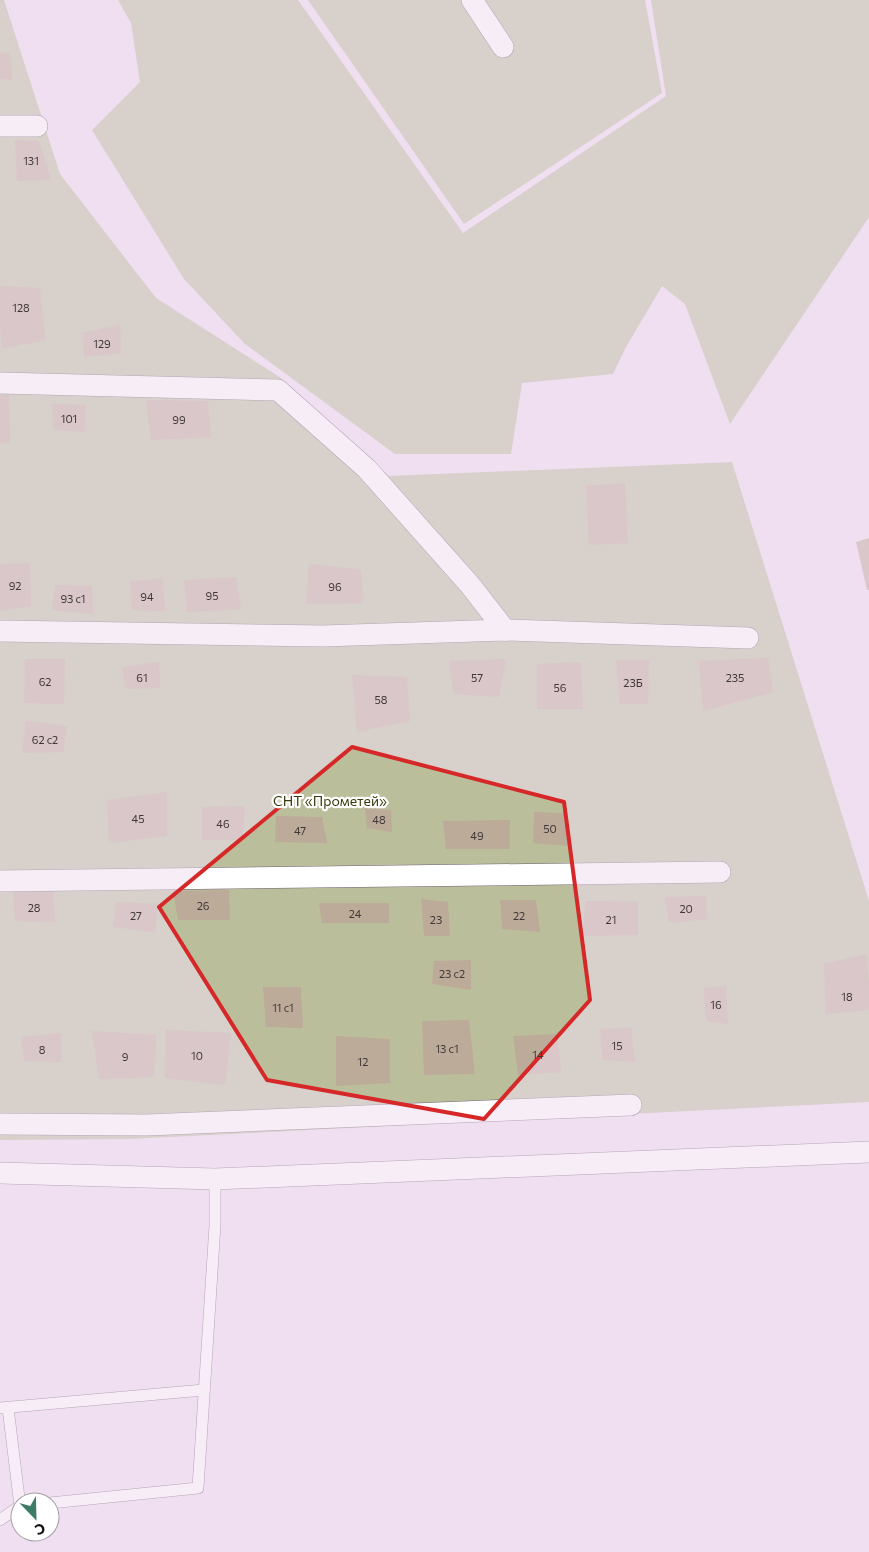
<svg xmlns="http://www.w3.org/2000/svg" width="869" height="1552" viewBox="0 0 869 1552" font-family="Commissioner,sans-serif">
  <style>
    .green { fill: #babe9b }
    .building { fill: #bdab99 }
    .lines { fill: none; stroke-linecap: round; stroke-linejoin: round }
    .lane-casing { stroke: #706172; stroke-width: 12 }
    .street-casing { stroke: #706172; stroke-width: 22 }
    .lane { stroke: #fff; stroke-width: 11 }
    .street { stroke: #fff; stroke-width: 21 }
    .marked { fill: none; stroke: #d62828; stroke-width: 4; stroke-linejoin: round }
    .labels { text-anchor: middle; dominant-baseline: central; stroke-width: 4.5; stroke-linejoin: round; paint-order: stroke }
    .number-label { font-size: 11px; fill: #403838 }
    .park-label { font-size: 14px; fill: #383b09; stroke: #fff }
  </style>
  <rect width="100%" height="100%" fill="#f0def1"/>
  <g class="green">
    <polygon points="0,0 4,0 60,174 156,298 281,378 389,476 732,462 869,901 869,1102 129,1139 0,1140"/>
    <polygon points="118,0 298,0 463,233 666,96 651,0 869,0 869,217 730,424 685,304 662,286 626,347 613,374 522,383 511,454 395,454 245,344 184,279 92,130 140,82 131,23"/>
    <polygon points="308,0 645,0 662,93 464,224"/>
  </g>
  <g class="building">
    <polygon points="10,53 12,80 0,79 0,54"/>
    <polygon points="15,140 39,141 51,180 17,181"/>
    <polygon points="0,286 40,288 45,340 2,349 0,326"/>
    <polygon points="120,325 121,353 84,357 83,333"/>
    <polygon points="0,395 9,395 10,444 0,442"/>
    <polygon points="146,400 208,401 211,437 151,440"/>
    <polygon points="52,404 86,405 85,432 54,430"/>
    <polygon points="625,483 628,543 589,545 586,486"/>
    <polygon points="869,538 869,590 867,590 856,542"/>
    <polygon points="30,563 31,606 0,611 0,564"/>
    <polygon points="309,564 361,570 363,603 306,604"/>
    <polygon points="236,577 241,609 187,612 184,580"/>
    <polygon points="162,578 165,611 132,610 130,582"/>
    <polygon points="55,585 92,586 93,614 52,610"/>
    <polygon points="768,658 773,692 703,711 699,661"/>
    <polygon points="25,659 65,659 64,704 24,703"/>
    <polygon points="506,659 499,697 454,694 449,661"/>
    <polygon points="616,660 649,660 648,704 620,704"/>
    <polygon points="159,662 160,688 126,689 122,667"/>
    <polygon points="581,662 583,709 537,709 537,664"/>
    <polygon points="352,675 407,677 410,721 357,732"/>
    <polygon points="26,721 67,726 63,752 22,753"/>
    <polygon points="167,792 167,836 109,843 107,800"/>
    <polygon points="245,806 242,840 202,840 202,807"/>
    <polygon points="365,808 391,810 392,832 367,828"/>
    <polygon points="534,812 567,813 567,846 533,843"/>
    <polygon points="276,816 322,817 327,843 275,842"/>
    <polygon points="510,820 510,849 446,849 443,821"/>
    <polygon points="229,890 230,920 178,920 173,891"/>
    <polygon points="53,891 55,922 15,921 13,892"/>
    <polygon points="706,896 707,919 669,923 665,897"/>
    <polygon points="421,899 448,902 450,936 424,936"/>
    <polygon points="500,900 536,900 540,932 502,929"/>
    <polygon points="586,901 638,902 638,935 582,936"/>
    <polygon points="116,902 158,904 155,932 113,927"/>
    <polygon points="319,903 389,903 389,923 322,923"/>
    <polygon points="866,954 869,982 869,1010 826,1014 824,964"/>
    <polygon points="471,960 471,990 432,984 434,961"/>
    <polygon points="726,986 728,1024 706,1021 704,988"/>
    <polygon points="263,987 301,987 303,1028 266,1027"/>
    <polygon points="469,1020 475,1074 424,1075 422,1021"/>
    <polygon points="631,1027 635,1062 603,1060 600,1030"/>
    <polygon points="166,1030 231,1033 225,1085 165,1078"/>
    <polygon points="92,1031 156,1035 154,1077 99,1079"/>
    <polygon points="61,1033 62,1062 24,1061 21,1037"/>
    <polygon points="557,1034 561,1072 518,1075 513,1036"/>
    <polygon points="336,1036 390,1039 390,1083 336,1086"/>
  </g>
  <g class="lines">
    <g class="lane-casing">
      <g id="lane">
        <polyline points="0,1408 204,1390"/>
        <polyline points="50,1503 198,1488 215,1225 215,1179"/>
        <polyline points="0,1520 20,1506 8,1408"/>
      </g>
    </g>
    <g class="street-casing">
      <g id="street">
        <polyline points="472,0 503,47"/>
        <polyline points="0,126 37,126"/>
        <polyline points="0,383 278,390 367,469 470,585 505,630"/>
        <polyline points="0,631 323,636 505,630 748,638"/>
        <polyline points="0,881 720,872"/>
        <polyline points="0,1124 147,1125 631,1105"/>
        <polyline points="0,1173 215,1179 869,1152"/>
      </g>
    </g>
    <use href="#lane" class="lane"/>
    <use href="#street" class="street"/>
  </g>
  <path d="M0 0H869V1552H0ZM 352,747 L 564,802 L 590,1000 L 484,1119 L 267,1080 L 159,907 Z" fill="#f0def1" fill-opacity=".55" fill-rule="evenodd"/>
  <path class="marked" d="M 352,747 L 564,802 L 590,1000 L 484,1119 L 267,1080 L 159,907 Z"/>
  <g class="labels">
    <g class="number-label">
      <text x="31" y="160">131</text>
      <text x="21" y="307">128</text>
      <text x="102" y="343">129</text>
      <text x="69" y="418">101</text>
      <text x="179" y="419">99</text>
      <text x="15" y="585">92</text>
      <text x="335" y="586">96</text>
      <text x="212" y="595">95</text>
      <text x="147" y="596">94</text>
      <text x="73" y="598">93 с1</text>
      <text x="142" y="677">61</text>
      <text x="477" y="677">57</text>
      <text x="735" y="677">235</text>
      <text x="45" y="681">62</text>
      <text x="633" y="682">23Б</text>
      <text x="560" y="687">56</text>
      <text x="381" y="699">58</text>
      <text x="45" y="739">62 с2</text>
      <text x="138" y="818">45</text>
      <text x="379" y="819">48</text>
      <text x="223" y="823">46</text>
      <text x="550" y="828">50</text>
      <text x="300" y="830">47</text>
      <text x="477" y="835">49</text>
      <text x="203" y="905">26</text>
      <text x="34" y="907">28</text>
      <text x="686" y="908">20</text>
      <text x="355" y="913">24</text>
      <text x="136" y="915">27</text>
      <text x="519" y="915">22</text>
      <text x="436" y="919">23</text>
      <text x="611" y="919">21</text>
      <text x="452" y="973">23 с2</text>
      <text x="847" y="996">18</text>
      <text x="716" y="1004">16</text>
      <text x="283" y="1007">11 с1</text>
      <text x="617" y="1045">15</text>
      <text x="447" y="1048">13 с1</text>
      <text x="42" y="1049">8</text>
      <text x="538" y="1054">14</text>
      <text x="197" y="1055">10</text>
      <text x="125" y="1056">9</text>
      <text x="363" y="1061">12</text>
    </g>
    <g class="park-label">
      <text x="330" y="800">СНТ «Прометей»</text>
    </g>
  </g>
  <g transform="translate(35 1517) rotate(157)"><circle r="24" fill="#ffffff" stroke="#a2a0a3"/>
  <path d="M0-4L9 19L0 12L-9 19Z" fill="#3c7b68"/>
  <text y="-8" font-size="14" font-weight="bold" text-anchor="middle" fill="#171118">С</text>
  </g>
</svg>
